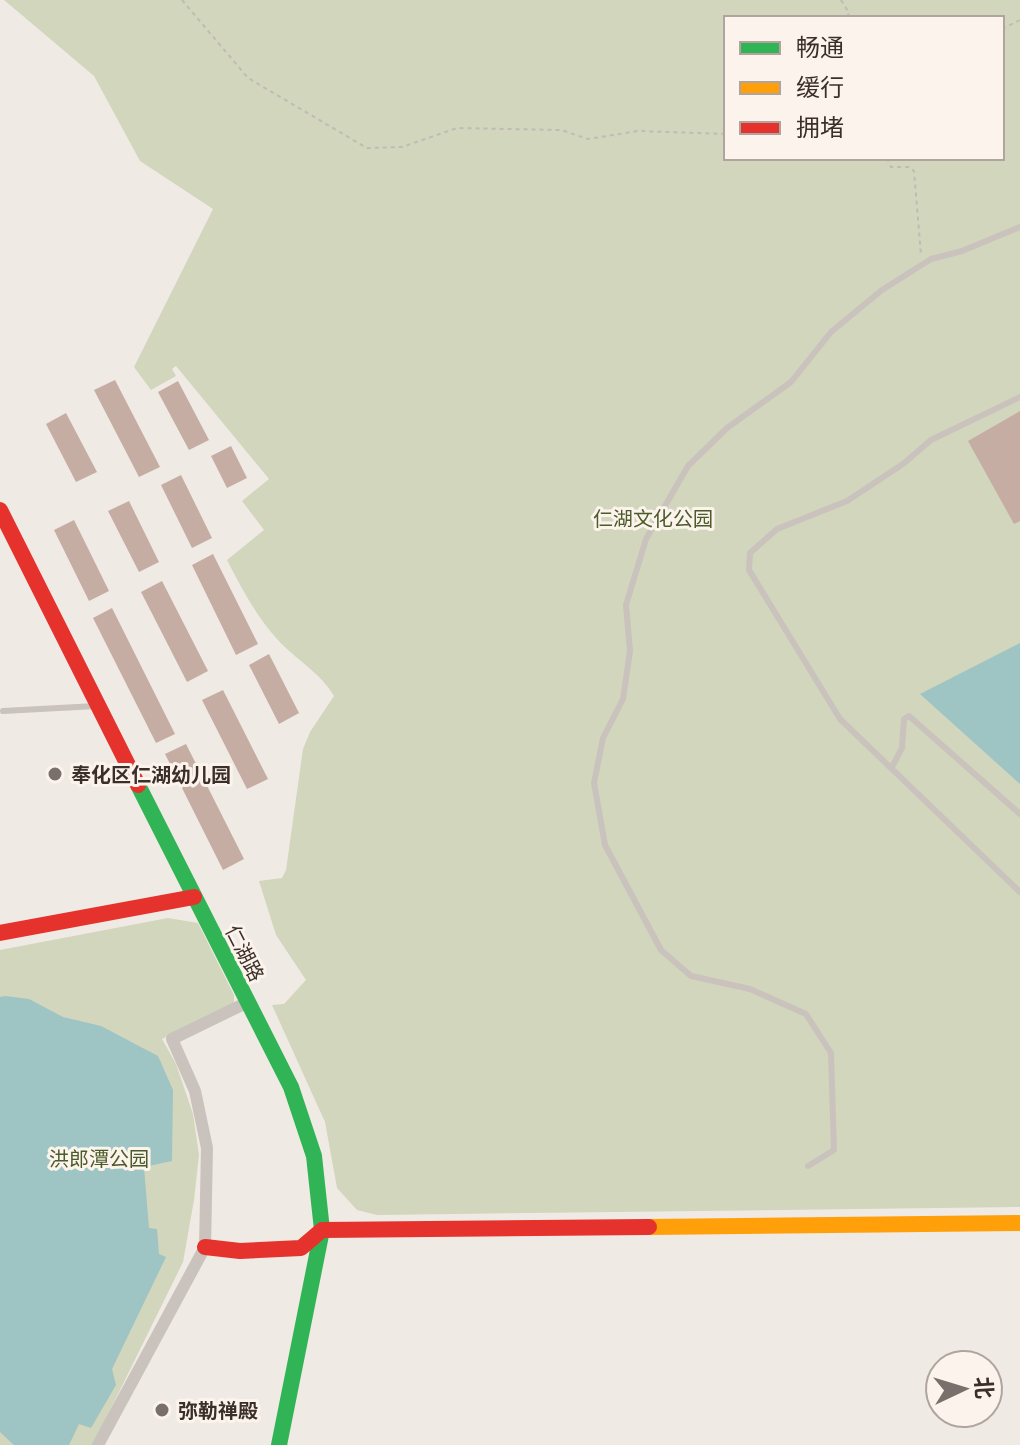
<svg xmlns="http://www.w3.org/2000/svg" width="1020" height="1445" viewBox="0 0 1020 1445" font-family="Ubuntu,'Noto Sans SC',sans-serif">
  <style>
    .green { fill: #d2d6bd; fill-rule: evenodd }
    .water { fill: #9ec4c3 }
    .building { fill: #c5ada4 }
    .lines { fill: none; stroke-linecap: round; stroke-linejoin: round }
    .path { stroke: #c2bab5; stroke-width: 2; stroke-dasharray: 4 4; stroke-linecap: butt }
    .lane { stroke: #cac2bc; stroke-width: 6 }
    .street { stroke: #cac2bc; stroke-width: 12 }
    .fast { stroke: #30b455; stroke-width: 16 }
    .slow { stroke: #ff9f0a; stroke-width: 16 }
    .jam { stroke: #e5322d; stroke-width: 16 }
    .poi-dot { fill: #7a706b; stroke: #fcf4ec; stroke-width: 3 }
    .labels { text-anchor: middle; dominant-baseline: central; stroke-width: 6; stroke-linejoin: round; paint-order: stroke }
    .park-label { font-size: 20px; fill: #4b5c2b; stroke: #fcf4ec }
    .poi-label { font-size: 20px; font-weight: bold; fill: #3b2f2a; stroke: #fcf4ec; text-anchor: start }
    .street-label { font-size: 20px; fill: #3b2f2a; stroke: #fcf4ec }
  </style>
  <rect width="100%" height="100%" fill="#f0eae4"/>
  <g class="green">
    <path d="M 4,0 L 1020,0 L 1020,1207 L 377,1215 L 357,1210 L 337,1188 L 325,1122 L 272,1005 L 284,1004 L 306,980 L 276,935 L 259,881 L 282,878 L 286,870 L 303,749 L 310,732 L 334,696 C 321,673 295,659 277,639 C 256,616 241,587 227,560 L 264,530 L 242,501 L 269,479 L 176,366 L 172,369 L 176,376 L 151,390 L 134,367 L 213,209 L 140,161 L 94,76 ZM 726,18 L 1002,18 L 1002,158 L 726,158 Z"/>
    <polygon points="168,918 198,923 234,995 234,1003 162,1039 176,1064 193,1114 199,1155 194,1200 183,1262 93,1445 0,1445 0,950"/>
  </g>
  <g class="water">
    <polygon points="1020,643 1020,784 920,694"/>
    <polygon points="5,996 29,999 63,1017 101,1026 158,1056 173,1090 172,1161 144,1167 149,1228 157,1229 159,1254 166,1257 112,1369 116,1385 91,1428 79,1424 69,1445 14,1445 0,1432 0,997"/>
  </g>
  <g class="building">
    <polygon points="115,380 160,467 139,477 94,390"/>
    <polygon points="178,381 209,440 189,450 158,392"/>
    <polygon points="1020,411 1020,521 1014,524 968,441"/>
    <polygon points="66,413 97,472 76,482 46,424"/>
    <polygon points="231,446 247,478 227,488 211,456"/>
    <polygon points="181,475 212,538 192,548 161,485"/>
    <polygon points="129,501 159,562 139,572 108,511"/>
    <polygon points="74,520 109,591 89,601 54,530"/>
    <polygon points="213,554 258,644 236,655 192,565"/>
    <polygon points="162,581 208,671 187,682 141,592"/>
    <polygon points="112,608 175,734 156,743 93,618"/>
    <polygon points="269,654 299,713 279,724 249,665"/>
    <polygon points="223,690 268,779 247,789 202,700"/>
    <polygon points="186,744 244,859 223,870 165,754"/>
  </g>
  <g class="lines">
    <g class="path">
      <polyline points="182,0 248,78 367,148 402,147 457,128 561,130 588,139 638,131 726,134"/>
      <polyline points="841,0 849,13 847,18"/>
      <polyline points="1002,29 1020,20"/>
      <polyline points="887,158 891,167 909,167 914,171 921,255"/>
    </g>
    <g class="lane">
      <polyline points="1020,397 931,440 903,464 847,501 777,529 750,553 749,570 840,719 1020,892"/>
      <polyline points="3,711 96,706"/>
      <polyline points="892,767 902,748 904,719 909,716 1020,814"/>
      <polyline points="808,1166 834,1150 831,1053 806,1014 750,989 691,976 661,950 605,845 594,783 603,738 623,699 630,651 626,605 646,539 688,466 727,428 791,382 831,332 882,290 931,259 962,251 1020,227"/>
    </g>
    <polyline class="street" points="98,1445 205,1247 207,1148 195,1091 172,1039 248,1002"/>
    <polyline class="fast" points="138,785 291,1087 314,1156 322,1230 279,1445"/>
    <polyline class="slow" points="649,1227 1020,1223"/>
    <g class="jam">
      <polyline points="0,510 138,785"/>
      <polyline points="0,933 194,897"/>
      <polyline points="205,1247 240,1251 301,1248 322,1230 649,1227"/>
    </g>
  </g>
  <g class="poi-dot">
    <circle cx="55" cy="774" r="8"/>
    <circle cx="162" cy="1410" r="8"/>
  </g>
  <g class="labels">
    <g class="park-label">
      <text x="653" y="518">仁湖文化公园</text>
      <text x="99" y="1158">洪郎潭公园</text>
    </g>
    <g class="poi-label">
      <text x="71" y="774">奉化区仁湖幼儿园</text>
      <text x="178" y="1410">弥勒禅殿</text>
    </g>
    <g class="street-label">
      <text transform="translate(245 953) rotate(63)">仁湖路</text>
    </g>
  </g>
  <rect x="724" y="16" width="280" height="144" fill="#fcf4ec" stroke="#afa59e" stroke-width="2"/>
  <rect x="740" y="42" width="40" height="12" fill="#30b455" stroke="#afa59e" stroke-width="2"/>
  <text x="796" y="56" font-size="24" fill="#3b2f2a">畅通</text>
  <rect x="740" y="82" width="40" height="12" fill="#ff9f0a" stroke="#afa59e" stroke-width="2"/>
  <text x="796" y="96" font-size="24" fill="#3b2f2a">缓行</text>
  <rect x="740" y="122" width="40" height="12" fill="#e5322d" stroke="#afa59e" stroke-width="2"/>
  <text x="796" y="136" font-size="24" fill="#3b2f2a">拥堵</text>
  <g transform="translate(964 1389) rotate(86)"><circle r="38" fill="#fcf4ec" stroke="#afa59e" stroke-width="2"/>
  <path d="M0-6L14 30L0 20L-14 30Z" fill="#7a706b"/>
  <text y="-12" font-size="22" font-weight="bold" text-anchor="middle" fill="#3b2f2a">北</text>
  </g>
</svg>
